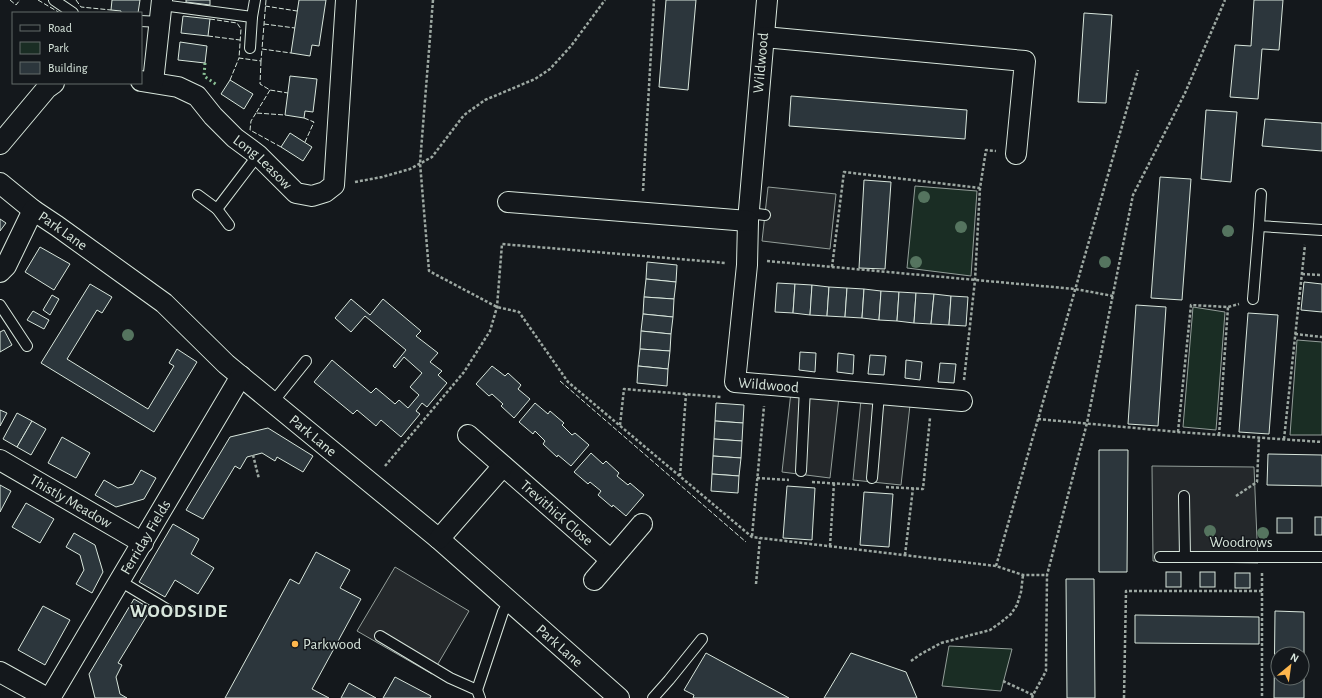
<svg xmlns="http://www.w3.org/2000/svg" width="1322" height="698" viewBox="0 0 1322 698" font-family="'Alegreya Sans',sans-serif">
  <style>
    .green { fill: #1a2d24; stroke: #939e99 }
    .parking { fill: #24282b; stroke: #939e99 }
    .building { fill: #2c363c; stroke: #d8e6dc; fill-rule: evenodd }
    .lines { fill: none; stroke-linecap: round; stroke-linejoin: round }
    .service-casing { stroke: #d8e6dc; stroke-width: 12 }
    .minor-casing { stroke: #d8e6dc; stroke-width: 22 }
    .path { stroke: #9da8a2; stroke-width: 2.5; stroke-dasharray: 3 2; stroke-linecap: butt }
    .service { stroke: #14181c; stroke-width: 10 }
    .minor { stroke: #14181c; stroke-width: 20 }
    .hedge { stroke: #8ac095; stroke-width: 3; stroke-dasharray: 2 3; stroke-linecap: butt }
    .fence { stroke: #d8e6dc; stroke-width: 1; stroke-dasharray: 5 2; stroke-linecap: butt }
    .tree { fill: #55745f }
    .poi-dot { fill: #ffb74d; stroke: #14181c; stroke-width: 1.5 }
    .labels { text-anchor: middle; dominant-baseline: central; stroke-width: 3; stroke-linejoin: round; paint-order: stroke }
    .street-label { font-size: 15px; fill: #d8e6dc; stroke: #14181c }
    .poi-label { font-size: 15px; fill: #d8e6dc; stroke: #14181c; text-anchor: start }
    .district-label { font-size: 19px; font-weight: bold; letter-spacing: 1px; fill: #d8e6dc; stroke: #14181c }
  </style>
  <rect width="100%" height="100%" fill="#14181c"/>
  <g class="green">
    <polygon points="915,186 977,191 971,276 907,268"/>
    <polygon points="1193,307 1225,312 1216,430 1183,427"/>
    <polygon points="1297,340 1322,342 1322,435 1290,435"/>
    <polygon points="949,646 1012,649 1001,691 942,686"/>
  </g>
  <g class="parking">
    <polygon points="768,187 836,194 830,249 762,241"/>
    <polygon points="791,392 839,397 830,478 782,472"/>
    <polygon points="861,400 910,405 901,485 853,480"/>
    <polygon points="1152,466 1254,467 1258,563 1153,561"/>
    <polygon points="395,567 469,611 432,674 357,631"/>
  </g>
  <g class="building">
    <polygon points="112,0 140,0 138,13 121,13 121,11 111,10"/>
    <polygon points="186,0 210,0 210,5 186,2"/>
    <polygon points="299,0 326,0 319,46 312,45 310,56 291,53"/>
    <polygon points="666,0 696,0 688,90 659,87"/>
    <polygon points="1254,0 1283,0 1279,50 1262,49 1258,99 1230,97 1235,45 1251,46"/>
    <polygon points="1084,13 1112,15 1106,103 1078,102"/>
    <polygon points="183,16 210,19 208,36 181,33"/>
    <polygon points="180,42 207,46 205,63 178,60"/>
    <polygon points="290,76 317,79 313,112 305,111 304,118 285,115"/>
    <polygon points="230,80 253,94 244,109 221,94"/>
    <polygon points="791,96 967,110 965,139 789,126"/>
    <polygon points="1206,110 1237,112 1231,182 1201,179"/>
    <polygon points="1265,119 1322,123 1322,151 1262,146"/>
    <polygon points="290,133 312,147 303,161 281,147"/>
    <polygon points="1160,177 1191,179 1182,300 1151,298"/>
    <polygon points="864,180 891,182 885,269 859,268"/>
    <polygon points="0,219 6,223 0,231"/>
    <polygon points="40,247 70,264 54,290 25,272"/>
    <polygon points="647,262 677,265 676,282 646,279"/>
    <polygon points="646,279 676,282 674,299 644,297"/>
    <polygon points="1304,282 1322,284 1322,312 1301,310"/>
    <polygon points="777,283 795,284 793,313 775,312"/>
    <polygon points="90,284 112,297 102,313 97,310 67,359 148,409 174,366 169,363 177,349 197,362 154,432 41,363"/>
    <polygon points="795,284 812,285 810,315 793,313"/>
    <polygon points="812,285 829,287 827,316 810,315"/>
    <polygon points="829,287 847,288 845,317 827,316"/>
    <polygon points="847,288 864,289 862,318 845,317"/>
    <polygon points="864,289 881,291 879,320 862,318"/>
    <polygon points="881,291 899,292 897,321 879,320"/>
    <polygon points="899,292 916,293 914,323 897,321"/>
    <polygon points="916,293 934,294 931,324 914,323"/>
    <polygon points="934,294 951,296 949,325 931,324"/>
    <polygon points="52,295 59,299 50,315 43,310"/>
    <polygon points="951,296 968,297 966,326 949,325"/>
    <polygon points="644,297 674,299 673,317 643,314"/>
    <polygon points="351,299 370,315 383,299 421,331 416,336 438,353 430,362 442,371 438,375 447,383 427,407 422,403 416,411 420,414 401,437 381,420 376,426 357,410 353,414 314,382 332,360 371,393 376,388 395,404 399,400 408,408 419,395 410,387 422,373 404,357 395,368 393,366 406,350 365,316 351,332 335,318"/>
    <polygon points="1136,305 1166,307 1158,426 1128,424"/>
    <polygon points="33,311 49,320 44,329 27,320"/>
    <polygon points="1248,313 1278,315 1269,434 1239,432"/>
    <polygon points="643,314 673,317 671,334 641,331"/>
    <polygon points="4,330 12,345 0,352 0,332"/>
    <polygon points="641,331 671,334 670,351 640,349"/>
    <polygon points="640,349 670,351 668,369 638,366"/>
    <polygon points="800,352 816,353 815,372 799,370"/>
    <polygon points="838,353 854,355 853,374 837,372"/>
    <polygon points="870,355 886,356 884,375 868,374"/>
    <polygon points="906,360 922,362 920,380 905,378"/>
    <polygon points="940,363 956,364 954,383 938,382"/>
    <polygon points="492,366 505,376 508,373 521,385 518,389 530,399 514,418 501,406 503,404 492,394 489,396 476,384"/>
    <polygon points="638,366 668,369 667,386 637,383"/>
    <polygon points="535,403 548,414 550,411 564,423 562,425 572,435 575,433 589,445 571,466 558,455 557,457 543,444 545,441 535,431 533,434 519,422"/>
    <polygon points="716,403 744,405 743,423 715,421"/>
    <polygon points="0,410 7,413 0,426"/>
    <polygon points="17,413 32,421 17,447 3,439"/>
    <polygon points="32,421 46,429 31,455 17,447"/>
    <polygon points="715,421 743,423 742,441 714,439"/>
    <polygon points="268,428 313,456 303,472 277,457 275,461 262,453 247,457 240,469 235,466 203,519 186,510 230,437"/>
    <polygon points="62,437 90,453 76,478 48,463"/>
    <polygon points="714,439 742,441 741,458 713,456"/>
    <polygon points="1099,450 1128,450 1127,572 1099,572"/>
    <polygon points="591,453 603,464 606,461 619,473 617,476 628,485 630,483 644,495 626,516 613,505 612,507 598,495 601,491 590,482 588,484 574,472"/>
    <polygon points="1268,454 1322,455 1322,486 1267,485"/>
    <polygon points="713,456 741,458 739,476 712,474"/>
    <polygon points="141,470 156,478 144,499 116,507 95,495 104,480 118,488 133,484"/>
    <polygon points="712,474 739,476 738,493 711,491"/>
    <polygon points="0,485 11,491 0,512"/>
    <polygon points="787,486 815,488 812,540 783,538"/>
    <polygon points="864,492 893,494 889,547 860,545"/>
    <polygon points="26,503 54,519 40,543 12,527"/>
    <rect x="1315" y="517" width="7" height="18"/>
    <rect x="1277" y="518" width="15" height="15"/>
    <polygon points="173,524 199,539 191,554 214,568 198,594 175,580 165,597 139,582"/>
    <polygon points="74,533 95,545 103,572 92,593 76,584 84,570 80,555 66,547"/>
    <polygon points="316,552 350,570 340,588 361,599 312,689 329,698 225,698 290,579 299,584"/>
    <rect x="1166" y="572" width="15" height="15"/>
    <rect x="1200" y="572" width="15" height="15"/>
    <rect x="1235" y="573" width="15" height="15"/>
    <polygon points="1066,579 1094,579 1095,698 1067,698"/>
    <polygon points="134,599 151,609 118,663 122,665 116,677 120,694 127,698 95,698 89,674"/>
    <polygon points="43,606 70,620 45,665 18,650"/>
    <path d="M 1275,611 L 1304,612 L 1304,698 L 1274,698 ZM 1278,654 L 1302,654 L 1302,678 L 1278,678 Z"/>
    <polygon points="1135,615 1259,617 1259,644 1135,643"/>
    <polygon points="706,653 789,698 693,698 694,695 684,690"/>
    <polygon points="851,653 906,672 917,698 824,698"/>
    <polygon points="395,677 431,696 430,698 383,698"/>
    <polygon points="349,683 376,698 341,698"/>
  </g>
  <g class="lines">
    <g class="service-casing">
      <g id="service">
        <polyline points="54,0 73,13"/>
        <polyline points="162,5 252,17 255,0"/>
        <polyline points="141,21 160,22"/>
        <polyline points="250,48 252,17"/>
        <polyline points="1261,194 1259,226 1322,230"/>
        <polyline points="198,195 217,209 258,155"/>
        <polyline points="217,209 229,225"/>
        <polyline points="749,213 765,215"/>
        <polyline points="1253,299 1259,226"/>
        <polyline points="0,305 27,346"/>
        <polyline points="273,402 306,361"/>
        <polyline points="801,471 805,388"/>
        <polyline points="872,478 879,394"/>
        <polyline points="1184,496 1185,557"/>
        <polyline points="1160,557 1322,557"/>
        <polyline points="120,581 168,610"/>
        <polyline points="380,636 450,678 477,690 480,698"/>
        <polyline points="477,690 503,612 510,601"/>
        <polyline points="653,698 669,680 702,639"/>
      </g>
    </g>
    <g class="minor-casing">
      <g id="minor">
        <path id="s1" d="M 767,0 L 748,221 L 747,265 L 735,382 L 962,401"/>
        <polyline points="764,37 1025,61 1016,154"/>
        <path id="s2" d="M 141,81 L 178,87 L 197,96 L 213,116 L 235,138 L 258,155 L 296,193 L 312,196 L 325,192 L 334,185 L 346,0"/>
        <polyline points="153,82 162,0"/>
        <polyline points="0,144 47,88 54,83"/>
        <path id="s3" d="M 0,183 L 33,210 L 57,226 L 164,303 L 226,364 L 439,539 L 619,698"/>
        <polyline points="508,202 748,221"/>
        <polyline points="0,272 6,266 33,210"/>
        <path id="s4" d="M 468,435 L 611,560"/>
        <path id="s5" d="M 0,460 L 143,543"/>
        <polyline points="439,539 503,466"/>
        <polyline points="594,580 642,524"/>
        <polyline points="0,672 47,698"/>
        <path id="s6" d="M 50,698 L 241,376"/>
      </g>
    </g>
    <g class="path">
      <polyline points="433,0 420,163 429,271 497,307 519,312 568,382 752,537 996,566 1023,575 1047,575"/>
      <polyline points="355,182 382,177 410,169 432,157 464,115 485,100 535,79 550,69 571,46 605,0"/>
      <polyline points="643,191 654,0"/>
      <polyline points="767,261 1075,289 1113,296"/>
      <polyline points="832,267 844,172 980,188 986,150 996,151"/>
      <polyline points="1302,274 1322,275"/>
      <polyline points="1295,334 1322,337"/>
      <polyline points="964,380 975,280 980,188"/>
      <polyline points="1038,419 1178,432 1322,442"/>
      <polyline points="620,425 624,389 721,397"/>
      <polyline points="1178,432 1191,305 1228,307 1239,304"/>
      <polyline points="1219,435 1228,307"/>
      <polyline points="1284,439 1305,245"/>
      <polyline points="253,455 259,479"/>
      <polyline points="385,466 464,372 490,331 497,307 502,244 726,263"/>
      <polyline points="680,476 686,394"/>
      <polyline points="757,478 789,480"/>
      <polyline points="812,482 859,485"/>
      <polyline points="886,487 923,489 930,418"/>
      <polyline points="1236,496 1257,482 1259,437"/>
      <polyline points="752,536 764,406"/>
      <polyline points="830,546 834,483"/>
      <polyline points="905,555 913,488"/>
      <polyline points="996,566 1138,70"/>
      <polyline points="1262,573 1262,698"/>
      <polyline points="756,584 760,538"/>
      <polyline points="911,661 921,654 941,643 990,630 1000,623 1011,614 1017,605 1021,592 1023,575"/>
      <polyline points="1003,681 1033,695"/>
      <polyline points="1032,698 1033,695 1046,671 1047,575 1087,423 1133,195 1185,93 1225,0"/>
      <polyline points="1124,698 1126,591 1262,591"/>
    </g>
    <use href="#service" class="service"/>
    <use href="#minor" class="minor"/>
    <polyline class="hedge" points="205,63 204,76 217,85"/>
    <g class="fence">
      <polyline points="10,0 16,5 20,0"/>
      <polyline points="38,0 60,13"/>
      <polyline points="76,0 81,7 111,10"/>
      <polyline points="266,0 262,49 291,53"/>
      <polyline points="265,6 297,11"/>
      <polyline points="210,19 237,23 241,29 239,58 261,61 262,49"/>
      <polyline points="264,24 295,28"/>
      <polyline points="208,36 240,40"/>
      <polyline points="261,61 260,84 270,90 288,93"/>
      <polyline points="230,80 239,58"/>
      <polyline points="270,90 256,113 285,115"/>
      <polyline points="256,113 251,121 250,130 281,147"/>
      <polyline points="304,118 314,122 305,142"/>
      <polyline points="560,381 746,542"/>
    </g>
  </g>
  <g class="tree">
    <circle cx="924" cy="197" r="6"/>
    <circle cx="961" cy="227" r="6"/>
    <circle cx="1228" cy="231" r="6"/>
    <circle cx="916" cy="262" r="6"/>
    <circle cx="1105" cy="262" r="6"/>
    <circle cx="128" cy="335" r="6"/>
    <circle cx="1210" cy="531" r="6"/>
    <circle cx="1263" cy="533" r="6"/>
  </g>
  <circle class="poi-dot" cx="295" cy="644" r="4"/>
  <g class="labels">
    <g class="street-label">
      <text transform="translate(761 63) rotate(-85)">Wildwood</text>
      <text stroke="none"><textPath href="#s2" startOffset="152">Long Leasow</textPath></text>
      <text stroke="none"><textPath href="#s3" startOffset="79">Park Lane</textPath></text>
      <text stroke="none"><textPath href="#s1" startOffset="417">Wildwood</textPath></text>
      <text stroke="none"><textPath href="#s3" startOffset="403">Park Lane</textPath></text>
      <text stroke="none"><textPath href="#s5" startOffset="82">Thistly Meadow</textPath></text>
      <text stroke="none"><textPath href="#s4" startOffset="118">Trevithick Close</textPath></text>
      <text stroke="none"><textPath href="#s6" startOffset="187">Ferriday Fields</textPath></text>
      <text x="1241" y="542">Woodrows</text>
      <text stroke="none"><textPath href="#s3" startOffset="727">Park Lane</textPath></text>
    </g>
    <g class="poi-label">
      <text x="303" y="644">Parkwood</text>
    </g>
    <g class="district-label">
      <text x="179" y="611">WOODSIDE</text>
    </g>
  </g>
  <rect x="12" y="12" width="130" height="72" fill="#14181c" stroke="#626a69"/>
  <rect x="20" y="25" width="20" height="6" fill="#14181c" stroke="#626a69"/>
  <text x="48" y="32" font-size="12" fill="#d8e6dc">Road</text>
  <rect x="20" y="42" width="20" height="12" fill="#1a2d24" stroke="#626a69"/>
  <text x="48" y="52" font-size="12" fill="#d8e6dc">Park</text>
  <rect x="20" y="62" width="20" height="12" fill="#2c363c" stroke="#626a69"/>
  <text x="48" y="72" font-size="12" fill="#d8e6dc">Building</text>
  <g transform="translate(1290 666) rotate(29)"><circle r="19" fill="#14181c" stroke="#626a69"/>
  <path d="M0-3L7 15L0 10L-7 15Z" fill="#ffb74d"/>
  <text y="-6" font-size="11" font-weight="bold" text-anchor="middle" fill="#d8e6dc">N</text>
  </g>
</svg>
